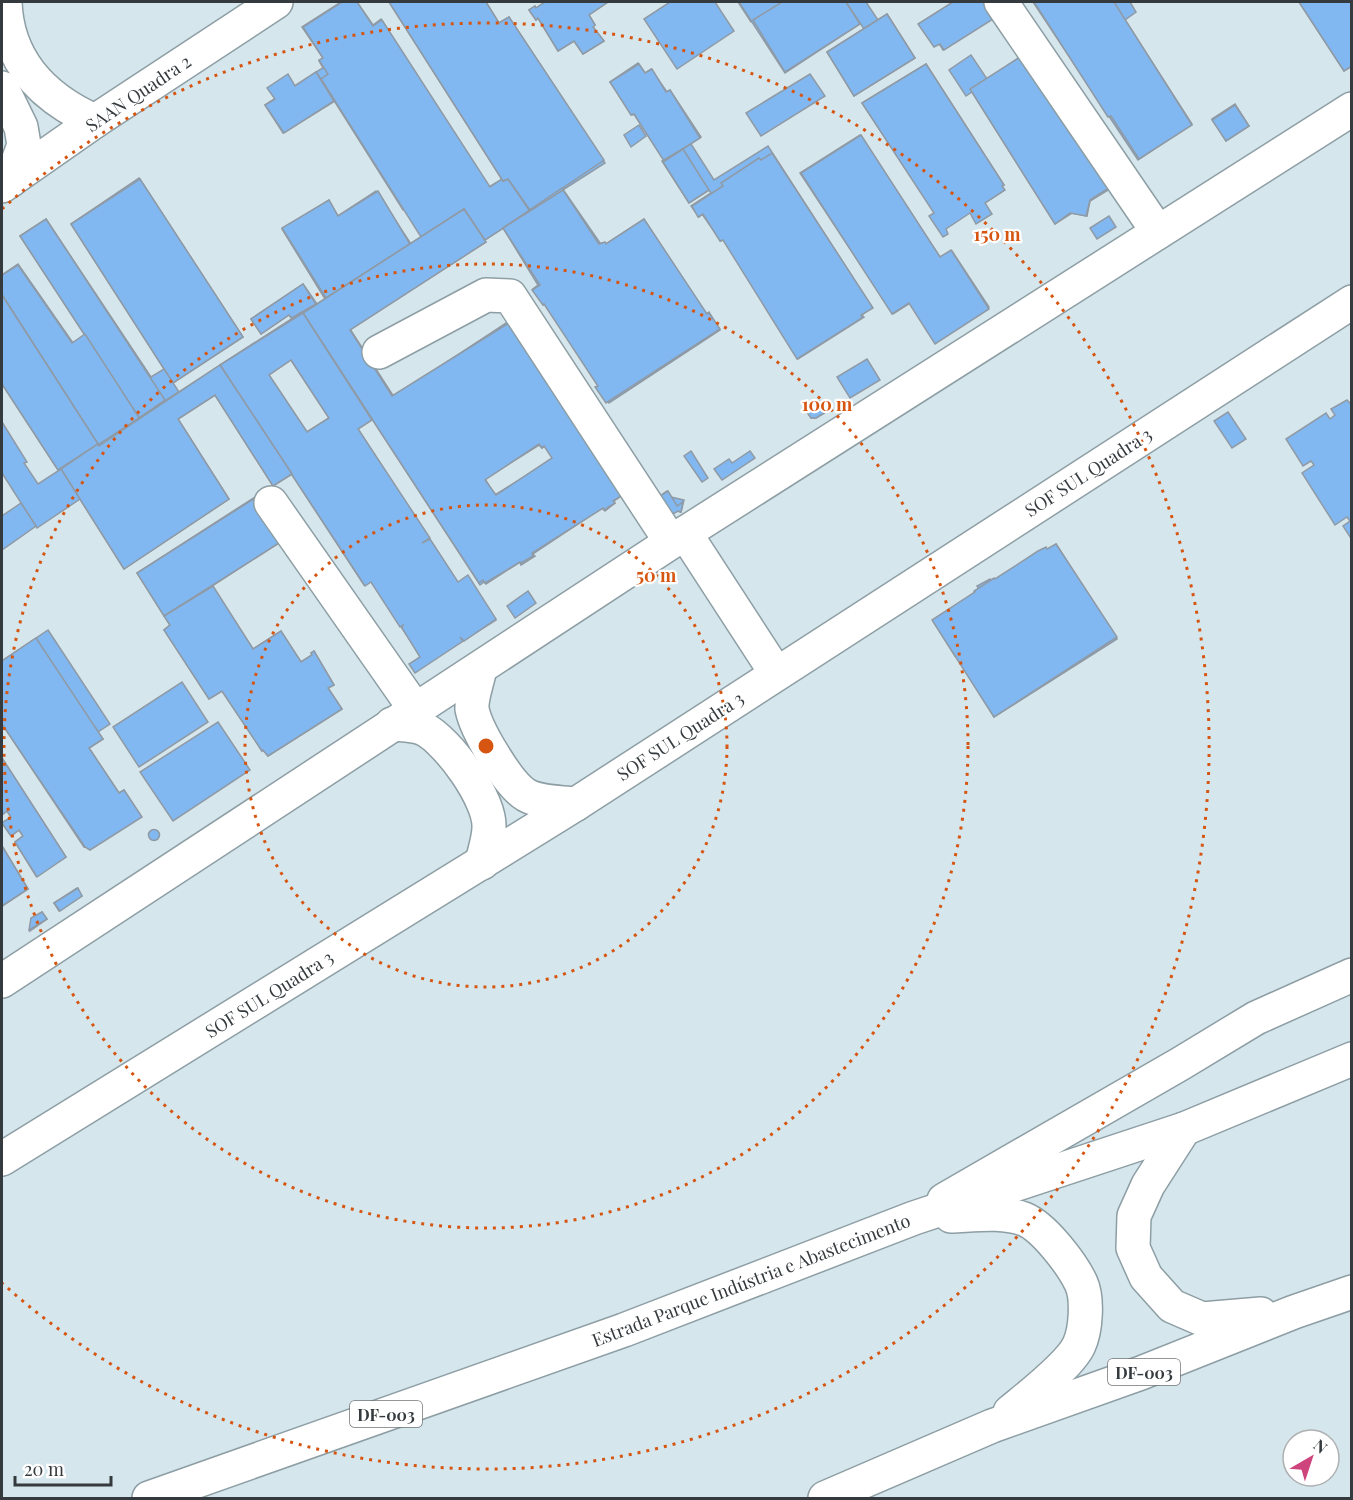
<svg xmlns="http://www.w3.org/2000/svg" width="1353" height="1500" viewBox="0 0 1353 1500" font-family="'Playfair Display',serif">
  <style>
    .building { fill: #82b8f1; stroke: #8f9aa5; stroke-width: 1.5; fill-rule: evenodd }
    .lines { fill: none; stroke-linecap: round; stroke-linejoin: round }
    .minor-casing { stroke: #8d9ea4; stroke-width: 36 }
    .highway-casing { stroke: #8d9ea4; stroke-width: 36 }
    .minor { stroke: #fff; stroke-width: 33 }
    .highway { stroke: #fff; stroke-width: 33 }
    .ring { fill: none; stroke: #d65611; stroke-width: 3; stroke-dasharray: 3 6 }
    .labels { text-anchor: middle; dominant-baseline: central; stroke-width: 4.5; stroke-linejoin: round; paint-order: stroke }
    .shield { fill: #fff; stroke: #717577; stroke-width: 1.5 }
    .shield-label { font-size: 16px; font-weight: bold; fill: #343a3d }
    .street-label { font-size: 18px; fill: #343a3d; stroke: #fff }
    .centre { fill: #d65611; stroke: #fff; stroke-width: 3 }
    .ring-label { font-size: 18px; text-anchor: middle; font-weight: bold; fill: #d65611; stroke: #fff; stroke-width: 4.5; stroke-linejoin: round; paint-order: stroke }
  </style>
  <rect width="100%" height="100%" fill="#d5e6ed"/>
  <g class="building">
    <polygon points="341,2 357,2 373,25 381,19 489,187 502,179 503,181 508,179 530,210 485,240 464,209 430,231 412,203 403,210 316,72 323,68 319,61 323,58 302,27"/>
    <polygon points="342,2 357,2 373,26 382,20 490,187 502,179 503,181 508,179 530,211 485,240 464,209 421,237 321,79 328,74 319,60 323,58 303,27"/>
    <polygon points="389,2 486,2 499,23 509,17 605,163 530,211 508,179 503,181"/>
    <polygon points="389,2 486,2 499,23 509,17 604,160 530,210 508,179 503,181"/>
    <polygon points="545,2 608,2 589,15 595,25 593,27 604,41 583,54 574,41 558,51 538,18 536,20 529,10 535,6 536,8"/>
    <polygon points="545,2 608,2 589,15 595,25 593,27 604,41 583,54 574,41 558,51 538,18 536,20 529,10 535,6 536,8"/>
    <polygon points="670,2 715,2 734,31 677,69 644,19"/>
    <polygon points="738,2 782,2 751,22"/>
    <polygon points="739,2 847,2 861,23 785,73"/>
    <polygon points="782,2 846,2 860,24 785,72 753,20"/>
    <polygon points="846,2 866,2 878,20 864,29"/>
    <polygon points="953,2 992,2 1000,14 943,50 925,20"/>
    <polygon points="953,2 993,2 1001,14 944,50 940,44 934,47 918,24"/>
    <polygon points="1033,2 1130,2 1136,12 1125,20 1192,124 1138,160"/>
    <polygon points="1034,2 1114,2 1192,125 1139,159 1111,116 1108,117"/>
    <polygon points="1299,2 1352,2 1352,66 1344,71"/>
    <polygon points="1299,2 1352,2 1352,66 1344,71"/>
    <polygon points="887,14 915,58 854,96 827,52"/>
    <polygon points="887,14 915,58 854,96 827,52"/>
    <polygon points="1024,54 1113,187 1090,201 1087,216 1072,213 1055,224 972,92 966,96 949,70 971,55 987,79"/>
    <polygon points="1025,54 1112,186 1090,200 1086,216 1070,213 1055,224 970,89"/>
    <polygon points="638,63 645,73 651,69 667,92 670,90 701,137 664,160 634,114 632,115 610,82"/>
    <polygon points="639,64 645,73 652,69 666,92 670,90 700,138 664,161 634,114 631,115 610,82"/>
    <polygon points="926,64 1004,185 942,224 862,103"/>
    <polygon points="926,64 1004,185 1002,186 1005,190 985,203 992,214 976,224 970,213 946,229 948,234 943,237 929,216 934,213 862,103"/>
    <polygon points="316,72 335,101 283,133 265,105"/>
    <polygon points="316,72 334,101 284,133 265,105 275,99 267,88 288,74 295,86"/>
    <polygon points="810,74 825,96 761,136 746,113"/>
    <polygon points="1235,104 1249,126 1226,141 1212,119"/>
    <polygon points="1235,105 1249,126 1226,141 1212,120"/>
    <polygon points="639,125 646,136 631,147 624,135"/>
    <polygon points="860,135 940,257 952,251 989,307 935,343 910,303 893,314 800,173"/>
    <polygon points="861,135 940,257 951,250 989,309 935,344 909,303 892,314 801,173"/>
    <polygon points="691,144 714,180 768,146 872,307 862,315 864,317 798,359 723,239 721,241 702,214 699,217 691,206 711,193 709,190 689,203 662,161"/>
    <polygon points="683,149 709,190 689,203 663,162"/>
    <polygon points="772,153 873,308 861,315 862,318 797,359 723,240 720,241 703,214 698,217 692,206 723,186 721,183 759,158 761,160"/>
    <polygon points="139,178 243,337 173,383 71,224"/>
    <polygon points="140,179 243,337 173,383 71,224"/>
    <polygon points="562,188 600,243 606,244 644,219 706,314 709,312 720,330 609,403 545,304 544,305 533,289 538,285 503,228"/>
    <polygon points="563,190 599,244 605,242 606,244 644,219 707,314 709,313 720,329 606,403 595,387 598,386 544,304 543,305 532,290 540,285 503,228"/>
    <polygon points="376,191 411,244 325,299 282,229 329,200 338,216"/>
    <polygon points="378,191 410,244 326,298 282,228 329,200 338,216"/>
    <path d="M 464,209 L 486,242 L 350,329 L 394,397 L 512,319 L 628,491 L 614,501 L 615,503 L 605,511 L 602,508 L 533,554 L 535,556 L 521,565 L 520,562 L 486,584 L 484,582 L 480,585 L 303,313 ZM 539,445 L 542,448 L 545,446 L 553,459 L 495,495 L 485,479 Z"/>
    <path d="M 464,209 L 486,242 L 350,330 L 392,396 L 512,321 L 628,492 L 613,501 L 615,503 L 604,510 L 603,508 L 532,553 L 533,556 L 521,563 L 520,562 L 485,583 L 483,580 L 479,583 L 303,313 ZM 539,444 L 542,448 L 544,446 L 552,458 L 496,495 L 485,480 Z"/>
    <polygon points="1109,216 1116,227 1097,239 1090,228"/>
    <polygon points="46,219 151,377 164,369 179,392 139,418 20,236"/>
    <polygon points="46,219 165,400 139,418 20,236"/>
    <polygon points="18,264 73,343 85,335 139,418 98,444 2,295 2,275"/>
    <polygon points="18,265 72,343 85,334 140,419 99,446 2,295 2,275"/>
    <polygon points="303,284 317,304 292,319 289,315 261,334 251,319"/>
    <polygon points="303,284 316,304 292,318 289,315 261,334 251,319"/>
    <polygon points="2,295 98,444 58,470 2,384"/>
    <polygon points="2,295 98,444 58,470 2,384"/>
    <path d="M 302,312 L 372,419 L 358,429 L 458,583 L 467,576 L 496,620 L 433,660 L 428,652 L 421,657 L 371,581 L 364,585 L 220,365 ZM 291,360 L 329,418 L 307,432 L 269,375 Z"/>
    <path d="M 303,313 L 372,420 L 358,429 L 430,538 L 422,543 L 430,539 L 458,582 L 468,575 L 496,619 L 464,641 L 460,637 L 463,641 L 415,673 L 409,664 L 420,657 L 402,628 L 403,625 L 400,627 L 371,582 L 365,586 L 220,365 ZM 291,360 L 329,418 L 307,432 L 269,375 Z"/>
    <polygon points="867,359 880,380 850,398 837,377"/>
    <polygon points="220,365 292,474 273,486 215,395 178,419 229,499 124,569 61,469"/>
    <polygon points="220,365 292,474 273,486 215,395 178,419 229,499 124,569 61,469 98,444 99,446"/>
    <polygon points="1347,400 1352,405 1352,540 1343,526 1350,521 1347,517 1335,525 1302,473 1314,465 1311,461 1303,466 1286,439 1326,413 1330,419 1335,415 1331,409"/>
    <polygon points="819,401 826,412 816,418 811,418 806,410"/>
    <polygon points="820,402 826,412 816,418 811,418 806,411"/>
    <polygon points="1228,412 1246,439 1232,448 1214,421"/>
    <polygon points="2,422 27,462 24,463 38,484 61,469 80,499 37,528 2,473"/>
    <polygon points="691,451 708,478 702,482 684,456"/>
    <polygon points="750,451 755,458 722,480 714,469 729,459 732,463"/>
    <polygon points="667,491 671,497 684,500 681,512 677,511 669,516 657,498"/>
    <polygon points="668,491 677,506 683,502 681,512 678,511 669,516 657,498"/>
    <polygon points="255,497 282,541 212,586 253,649 281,631 301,662 312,655 311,653 314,651 334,685 328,688 342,709 268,756 263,750 262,751 222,691 209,699 164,630 170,625 137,573"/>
    <polygon points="255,498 282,541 164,616 137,573"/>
    <polygon points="21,503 36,526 2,550 2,516"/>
    <polygon points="1056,544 1117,639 994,717 957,658 976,646 975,644 955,656 933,621 976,593 975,592 979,589 977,586 990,579 991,581 995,581 1039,552 1047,549 1047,550"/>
    <polygon points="1056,544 1117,637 994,717 932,620 975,592 974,591 994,578 995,579 1038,551 1046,547 1047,549"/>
    <polygon points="213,586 253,649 281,631 301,662 312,655 311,653 314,651 334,685 328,688 342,709 268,756 263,750 262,751 222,691 209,699 164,630 170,625 164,616"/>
    <polygon points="528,591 536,603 515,618 507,606"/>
    <polygon points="48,630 110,724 98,732 103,739 89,748 119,793 124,790 141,816 92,848 84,847 2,724 2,661"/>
    <polygon points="36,638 103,739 89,748 119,793 124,790 142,817 90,850 85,847 2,724 2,661"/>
    <polygon points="182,682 208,722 139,767 113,727"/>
    <polygon points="218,722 250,770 173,821 140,772"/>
    <polygon points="2,758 66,857 36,876 15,842 23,836 19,830 11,836 2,823 11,817 7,811 2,815"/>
    <polygon points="2,758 66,857 37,877 15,842 23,836 19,830 11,836 2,823 11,817 7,811 2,815"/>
    <circle cx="154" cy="835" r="5.5"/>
    <polygon points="2,846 28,889 2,906"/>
    <polygon points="2,846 28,889 2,906"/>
    <polygon points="77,888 82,896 59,911 54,903"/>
    <polygon points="78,888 82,896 60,911 54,903"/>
    <polygon points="42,912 47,919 30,931 31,919"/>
    <polygon points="42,912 47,919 29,930 31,918"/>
  </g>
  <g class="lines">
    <g class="minor-casing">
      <g id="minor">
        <path d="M 5,2 C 7,61 43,98 95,121"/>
        <polyline points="1001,2 1158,232"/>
        <polyline points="2,88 21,127 24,145 11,180"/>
        <polyline points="2,186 95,121 276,2"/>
        <polyline points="379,352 486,295 510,296 671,542"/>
        <polyline points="271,503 415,709"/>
        <polyline points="685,533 776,673"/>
        <path d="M 480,668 C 478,680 471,698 472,709 C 476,730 508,784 526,795 C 540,803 560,802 576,804"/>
        <path d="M 392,724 C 401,725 415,725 424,729 C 448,741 490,799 489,827 C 489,839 484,852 482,863"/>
        <polyline points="2,981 685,533 1352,109"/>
        <polyline points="2,1159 576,804 1352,302"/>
        <polyline points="944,1200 1180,1064 1256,1018 1352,975"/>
      </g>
    </g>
    <g class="highway-casing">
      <g id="highway">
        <polyline points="1184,1129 1148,1185 1134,1216 1133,1248 1146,1277 1172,1306 1202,1319 1261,1314"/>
        <path d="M 951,1216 C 975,1215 1002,1211 1024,1219 C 1044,1227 1072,1264 1081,1283 C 1088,1298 1086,1330 1079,1345 C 1070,1365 1028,1397 1010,1412"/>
        <polyline points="149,1498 624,1330 914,1218 1184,1129 1352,1059"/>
        <polyline points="825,1498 992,1426 1141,1373 1294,1312 1352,1292"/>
      </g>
    </g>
    <use href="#minor" class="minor"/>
    <use href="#highway" class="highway"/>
  </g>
  <g class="ring">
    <circle cx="486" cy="746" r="241"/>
    <circle cx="486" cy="746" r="482"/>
    <path d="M2 209A723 723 0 1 1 2 1283"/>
  </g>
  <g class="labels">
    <g class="shield">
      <rect x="1108" y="1359" width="72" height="26" rx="4.5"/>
      <rect x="350" y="1401" width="72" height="26" rx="4.5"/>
    </g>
    <g class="shield-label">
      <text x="1144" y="1372">DF-003</text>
      <text x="386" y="1414">DF-003</text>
    </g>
    <g class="street-label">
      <text transform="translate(138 93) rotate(-34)">SAAN Quadra 2</text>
      <text transform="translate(1088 472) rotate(-33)">SOF SUL Quadra 3</text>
      <text transform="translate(680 736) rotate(-33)">SOF SUL Quadra 3</text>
      <text transform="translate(269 994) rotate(-32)">SOF SUL Quadra 3</text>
      <text transform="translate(751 1280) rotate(-21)">Estrada Parque Indústria e Abastecimento</text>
    </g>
  </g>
  <circle cx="486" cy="746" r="9" class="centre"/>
  <g class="ring-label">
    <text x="997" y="241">150 m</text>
    <text x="827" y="411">100 m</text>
    <text x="656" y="582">50 m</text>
  </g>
  <rect width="1353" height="1500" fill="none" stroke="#343a3d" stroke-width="6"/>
  <g transform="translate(1311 1458) rotate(39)"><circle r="28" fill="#ffffff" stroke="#aeb0b1" stroke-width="1.5"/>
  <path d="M0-4.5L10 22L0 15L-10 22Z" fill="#ce447c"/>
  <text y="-9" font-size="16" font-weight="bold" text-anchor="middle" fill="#343a3d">N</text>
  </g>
  <path d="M15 1476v9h96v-9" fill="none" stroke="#343a3d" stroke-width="3"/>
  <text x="24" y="1476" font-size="18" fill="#343a3d" stroke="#ffffff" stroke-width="4.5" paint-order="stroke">20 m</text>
</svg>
